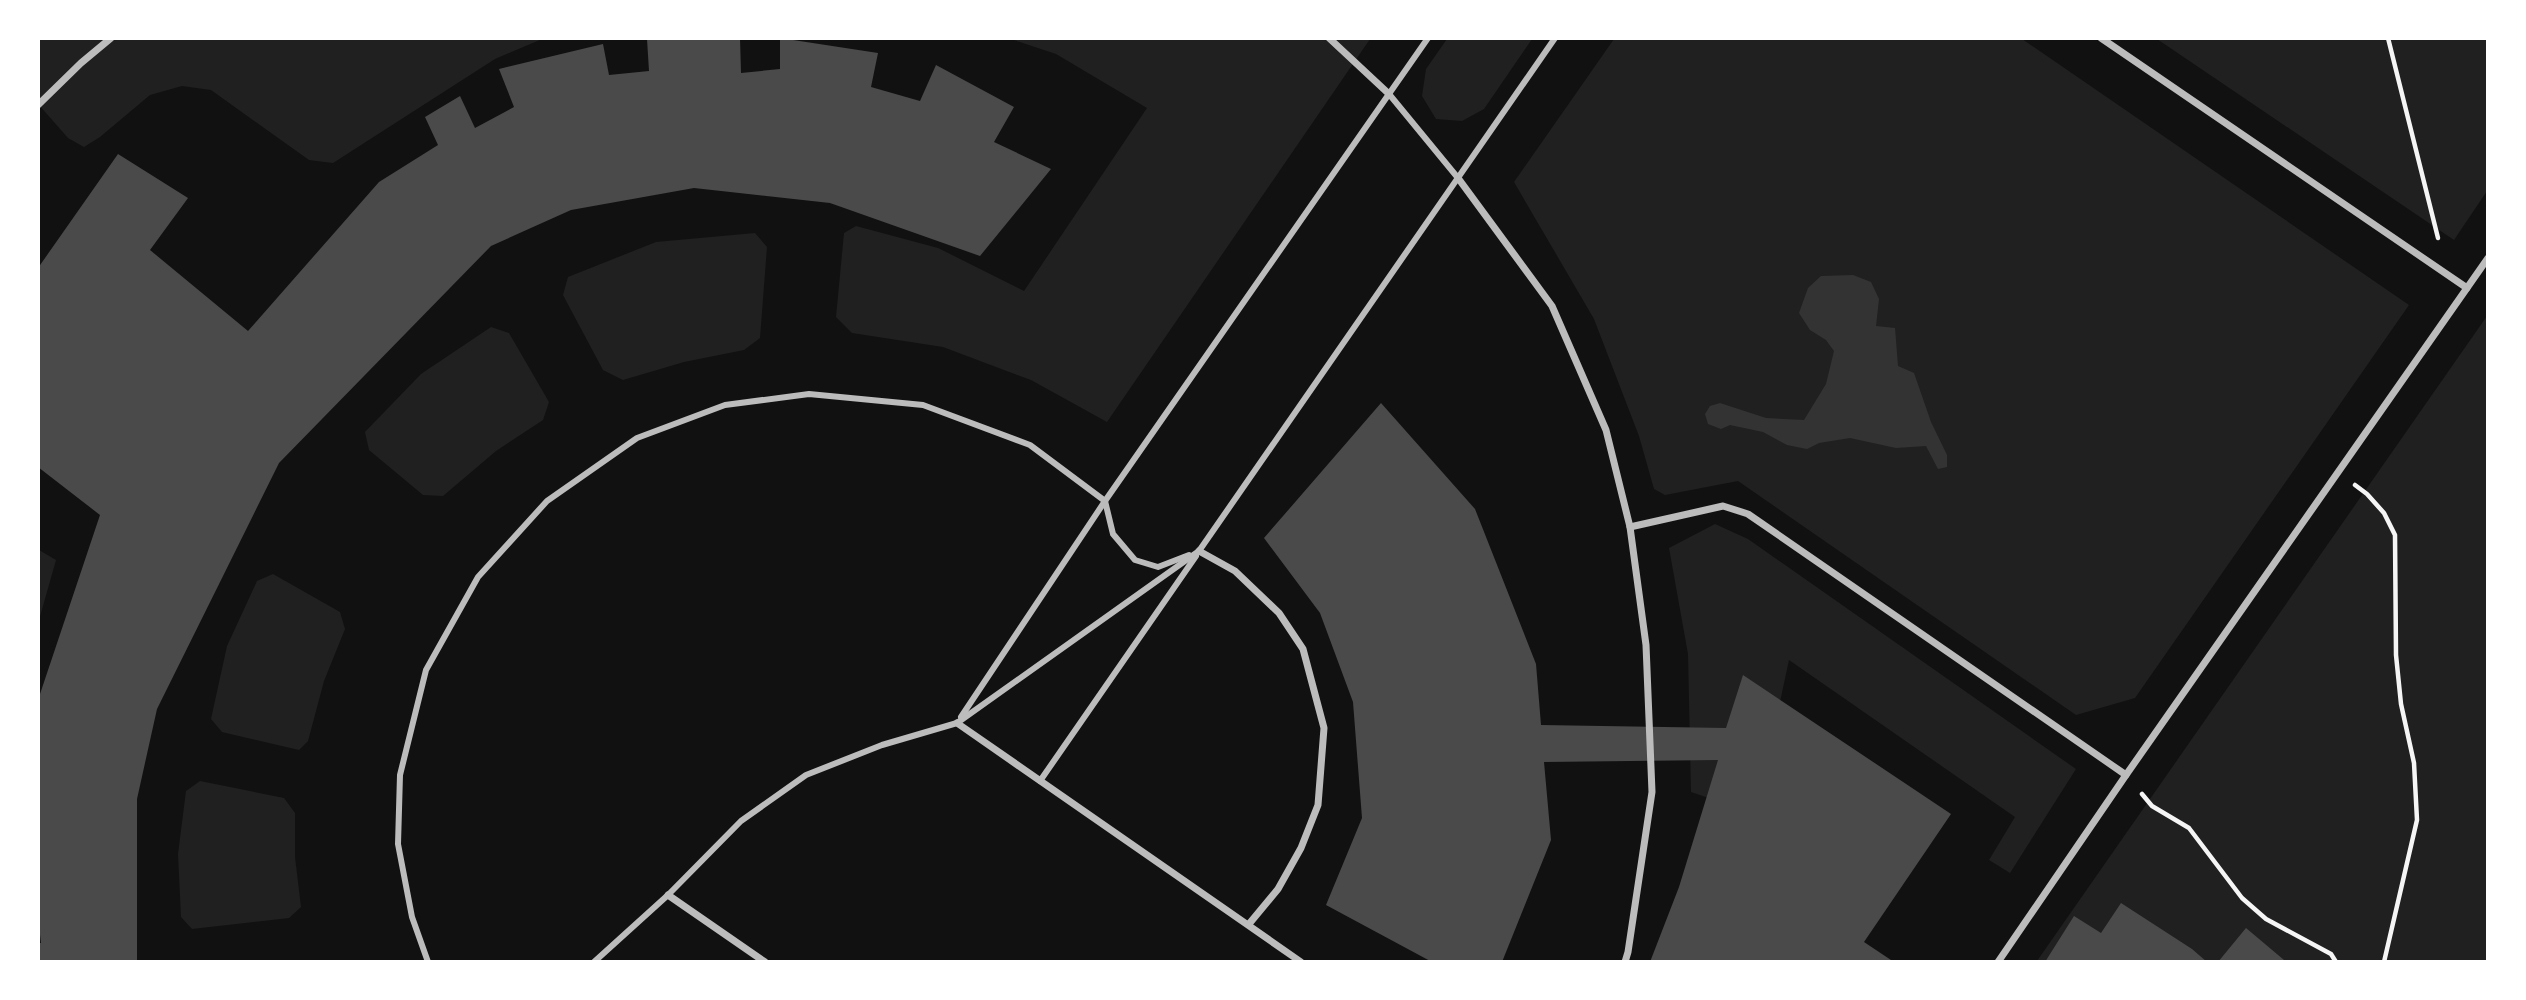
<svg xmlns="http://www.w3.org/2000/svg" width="2526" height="1000" viewBox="0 0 2526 1000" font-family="'Sofia Sans Condensed',sans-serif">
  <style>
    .green { fill: #202020 }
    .water { fill: #333 }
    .building { fill: #4a4a4a }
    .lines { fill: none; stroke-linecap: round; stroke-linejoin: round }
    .path { stroke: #f5f5f5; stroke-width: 4.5 }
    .pedestrian { stroke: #bcbcbc; stroke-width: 6 }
    .minor { stroke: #bcbcbc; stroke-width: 7 }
  </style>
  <rect width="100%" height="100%" fill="#111"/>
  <g class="green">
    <polygon points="39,39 542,39 495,59 333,163 309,160 211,90 182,86 150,95 100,137 84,147 68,138 39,105"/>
    <polygon points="1011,39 1370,39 1107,422 1031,380 943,347 852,333 836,317 844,233 856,226 938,248 1024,291 1147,108 1056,54"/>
    <polygon points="1447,39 1447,38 1532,39 1484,109 1462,121 1436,119 1422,96 1426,69"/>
    <polygon points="1614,39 2022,39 2409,305 2135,698 2076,715 1738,481 1665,495 1654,489 1639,436 1594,319 1514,182"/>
    <polygon points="2157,39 2487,39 2487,191 2454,240"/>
    <polygon points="755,233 767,247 760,338 744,350 684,362 623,380 603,370 563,295 568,277 656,242"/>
    <polygon points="2487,316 2487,961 2037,961"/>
    <polygon points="491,327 509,333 549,402 543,420 496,451 443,496 423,495 369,450 365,432 421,374"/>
    <polygon points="1715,524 1748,539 2076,769 2010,873 1989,860 2015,817 1789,660 1756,814 1691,792 1688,654 1669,548"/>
    <polygon points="39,550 56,560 39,620"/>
    <polygon points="273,574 340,612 345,629 324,681 308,741 299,750 222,732 211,719 227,646 257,581"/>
    <polygon points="200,781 284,798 295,813 295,857 301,907 289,918 192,929 181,917 178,854 186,791"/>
  </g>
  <polygon class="water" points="1853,275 1871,282 1879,299 1876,326 1895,328 1898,366 1914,373 1931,422 1947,455 1947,467 1938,469 1926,446 1896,448 1850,438 1819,443 1807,449 1787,445 1763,432 1730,425 1721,429 1708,424 1705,414 1710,406 1720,403 1766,418 1804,420 1826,384 1834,351 1826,340 1810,330 1799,313 1808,288 1821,276"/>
  <g class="building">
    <polygon points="740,38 741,73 780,69 780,38 878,53 871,87 920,101 936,65 1014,107 994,142 1051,169 980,256 830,203 694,188 571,210 491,246 279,463 157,709 137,799 137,962 38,962 38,943 41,943 38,918 40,694 100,515 38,467 38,268 118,154 188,198 150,250 248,331 379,182 438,145 425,117 460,96 475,128 514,107 499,69 603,44 609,75 649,71 647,39"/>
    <polygon points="1381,403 1475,509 1536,664 1541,725 1726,728 1743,675 1951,814 1864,942 1894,962 1650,962 1679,887 1718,760 1544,762 1551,840 1502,962 1432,962 1326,905 1362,818 1353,702 1320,613 1264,538"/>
    <polygon points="2121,903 2192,949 2207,962 2045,962 2074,916 2101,933"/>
    <polygon points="2246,928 2284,960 2283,962 2218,962"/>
  </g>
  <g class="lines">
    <g class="path">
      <polyline points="2388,38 2438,238"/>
      <polyline points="2355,485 2367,494 2384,513 2395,535 2396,655 2401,704 2414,763 2417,820 2384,962"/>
      <polyline points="2142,794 2152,806 2189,828 2242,898 2266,919 2331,954 2336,962"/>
    </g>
    <g class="pedestrian">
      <polyline points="1389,94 1458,178"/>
      <polyline points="961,717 1105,501 1428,38"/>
      <polyline points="1040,781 1196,556"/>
      <polyline points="428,962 412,917 398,844 400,775 426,670 478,577 547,501 637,438 725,405 809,394 923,405 1030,445 1105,501 1113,534 1135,560 1158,567 1189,555"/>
      <polyline points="594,962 668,895 741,821 806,775 882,745 957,723 1199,551 1555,38"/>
    </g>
    <g class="minor">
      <polyline points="1329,38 1389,94"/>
      <polyline points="2101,38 2467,288"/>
      <polyline points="38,105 81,63 111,38"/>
      <polyline points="1458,178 1552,306 1606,430 1630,527 1646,645 1652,792 1628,952 1625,962"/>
      <polyline points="1630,527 1723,506 1748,514 2126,775"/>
      <polyline points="1199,551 1235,571 1279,613 1303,649 1324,728 1318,805 1301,848 1278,889 1249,924"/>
      <polyline points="957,723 1301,962"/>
      <polyline points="668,895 765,962"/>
      <polyline points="1998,962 2126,775 2488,258"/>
    </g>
  </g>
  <rect width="2526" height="1000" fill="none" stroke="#ffffff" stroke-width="80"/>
</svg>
